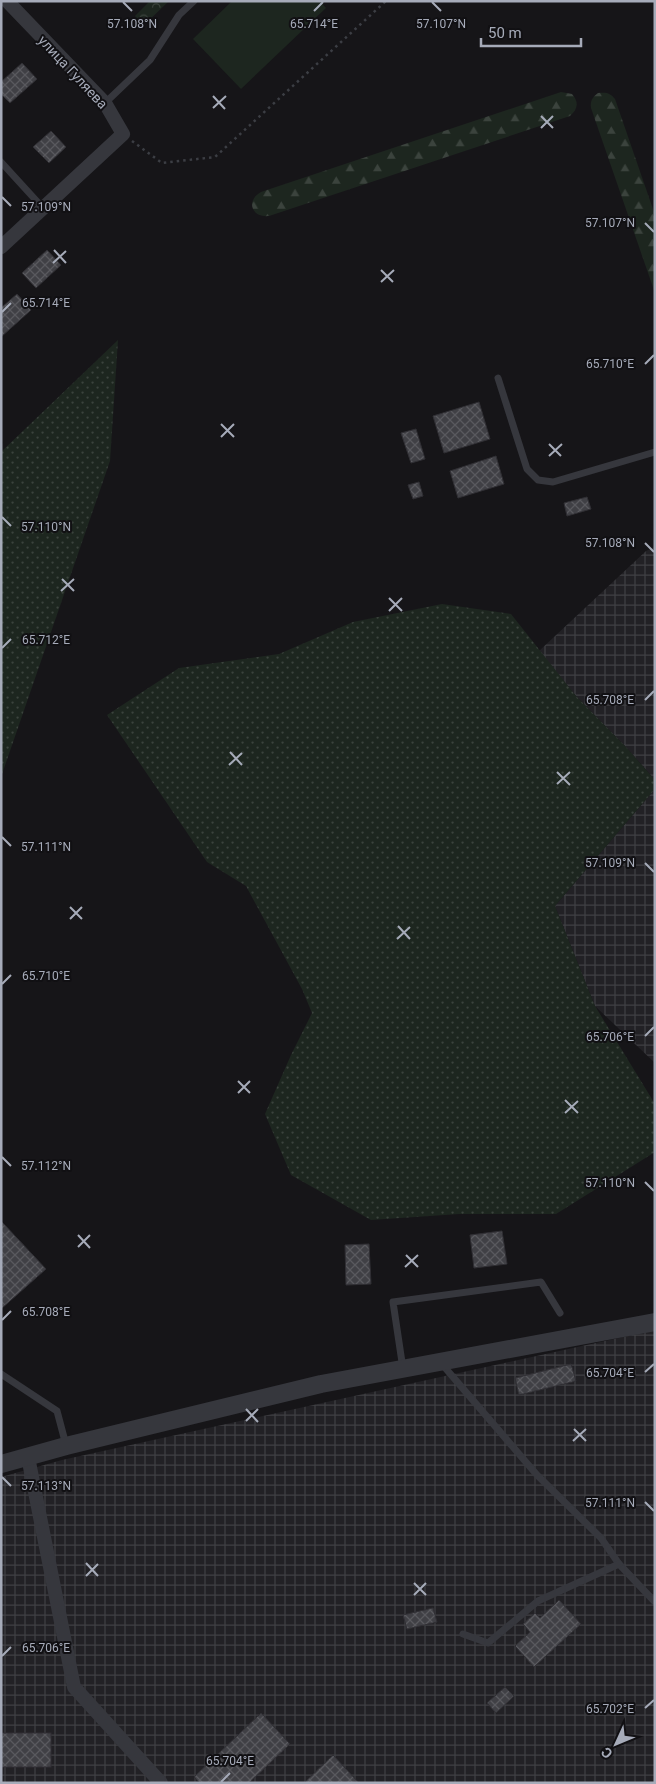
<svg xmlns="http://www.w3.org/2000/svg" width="656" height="1784" viewBox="0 0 656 1784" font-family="Roboto,sans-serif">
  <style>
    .industrial { fill: url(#industrial-grid) }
    .grass { fill: url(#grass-dots) }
    .forest { fill: url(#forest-firs) }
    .park { fill: url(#park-crowns) }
    .pitch { fill: #1d261f }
    .building { fill: url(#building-cross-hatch); stroke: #302f34 }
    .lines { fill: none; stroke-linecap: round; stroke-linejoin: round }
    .path { stroke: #3c3e44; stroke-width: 2.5; stroke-dasharray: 2.5 4; stroke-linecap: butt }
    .service { stroke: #36373d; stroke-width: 7 }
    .minor { stroke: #36373d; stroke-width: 14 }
    .tertiary { stroke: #36373d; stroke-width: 18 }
    .ticks { fill: none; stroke: #a6abb9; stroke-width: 2 }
    .labels { text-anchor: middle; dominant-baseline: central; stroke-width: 4; stroke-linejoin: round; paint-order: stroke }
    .street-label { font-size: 14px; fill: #a6abb9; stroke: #111013 }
    .ticks-label { font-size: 12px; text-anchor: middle; fill: #a6abb9; stroke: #111013; stroke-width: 4; stroke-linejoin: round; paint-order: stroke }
  </style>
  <defs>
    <pattern id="industrial-grid" width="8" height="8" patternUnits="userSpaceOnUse" patternTransform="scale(1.25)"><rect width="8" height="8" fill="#222125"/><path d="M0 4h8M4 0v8" fill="none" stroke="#3f3f43"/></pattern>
    <pattern id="grass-dots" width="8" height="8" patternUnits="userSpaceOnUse" patternTransform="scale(1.25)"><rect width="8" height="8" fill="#1d261f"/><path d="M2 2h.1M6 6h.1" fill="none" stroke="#3b433d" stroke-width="1.8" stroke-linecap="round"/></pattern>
    <pattern id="forest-firs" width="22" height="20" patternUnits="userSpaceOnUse" patternTransform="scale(1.25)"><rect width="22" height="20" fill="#1d261f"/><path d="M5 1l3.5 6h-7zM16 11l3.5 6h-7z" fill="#3b433d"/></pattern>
    <pattern id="park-crowns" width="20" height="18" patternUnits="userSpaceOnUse" patternTransform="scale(1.25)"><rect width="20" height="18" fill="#1d261f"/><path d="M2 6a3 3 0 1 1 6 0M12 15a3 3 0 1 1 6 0" fill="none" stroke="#3b433d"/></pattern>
    <pattern id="building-cross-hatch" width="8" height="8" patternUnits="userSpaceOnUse" patternTransform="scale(1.25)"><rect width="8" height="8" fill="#404045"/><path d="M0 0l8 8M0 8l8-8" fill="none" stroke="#59595e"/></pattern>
  </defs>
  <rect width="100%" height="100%" fill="#161518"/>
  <g class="industrial">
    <polygon points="655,547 655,780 626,747 576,696 539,651 646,551"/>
    <polygon points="655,789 655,1063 595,1006 555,906"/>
    <polygon points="655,1330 655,1783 1,1783 1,1477 62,1460"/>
  </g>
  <g class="grass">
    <polygon points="118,340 110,461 1,777 1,452"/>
    <polygon points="442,604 511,614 576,696 626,747 655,780 655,789 555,906 595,1006 655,1104 655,1152 556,1214 459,1214 371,1220 291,1175 265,1114 291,1055 312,1013 302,989 246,886 207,862 107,715 179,668 279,654 353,622"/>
  </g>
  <g class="forest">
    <path d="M 561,92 L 572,94 C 579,102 578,109 570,116 L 269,216 C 252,218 245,201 261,192 Z"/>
    <path d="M 598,93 C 607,92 610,93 615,99 L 655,215 L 655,293 L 591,108 C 590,100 593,97 598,93 Z"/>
  </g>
  <polygon class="park" points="150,1 169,1 144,25 135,16"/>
  <polygon class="pitch" points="232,1 320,1 326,8 241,89 193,39"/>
  <g class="building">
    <polygon points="22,63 37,79 10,103 1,94 1,82"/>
    <polygon points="51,131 66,147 49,163 33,147"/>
    <polygon points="47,250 61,265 36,288 22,273"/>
    <polygon points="17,294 31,310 1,337 1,308"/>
    <polygon points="479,402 490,439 444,453 433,416"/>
    <polygon points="416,429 425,459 411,463 401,433"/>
    <polygon points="496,456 504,484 458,498 450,471"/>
    <polygon points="419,482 423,496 413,499 408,485"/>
    <polygon points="587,497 591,509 567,516 564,503"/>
    <polygon points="1,1221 46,1269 1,1309"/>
    <polygon points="502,1231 507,1264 474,1268 470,1235"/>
    <polygon points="369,1244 371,1284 346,1285 345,1245"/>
    <polygon points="571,1364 576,1381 519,1395 515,1378"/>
    <polygon points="559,1600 581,1624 534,1667 515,1646 530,1632 523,1624 535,1613 540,1618"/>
    <polygon points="433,1608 437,1622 407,1629 403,1615"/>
    <polygon points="505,1687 514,1696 496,1713 487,1703"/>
    <polygon points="261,1713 290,1744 249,1783 200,1783 194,1777"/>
    <rect x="1" y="1733" width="50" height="34"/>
    <polygon points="333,1755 359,1783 304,1783"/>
  </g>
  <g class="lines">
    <polyline class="path" points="132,141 162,163 215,157 386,1"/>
    <g class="service">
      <polyline points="105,103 150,60 179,15 194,1"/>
      <polyline points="1,162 43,208"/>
      <polyline points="498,378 527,469 538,480 553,482 655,452"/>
      <polyline points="441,1363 537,1475 601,1538 619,1564 655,1602"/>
      <polyline points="403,1369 393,1302 541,1282 560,1313"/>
      <polyline points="1,1374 57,1411 66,1445"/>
      <polyline points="463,1634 488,1643 538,1601 619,1564"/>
    </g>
    <g class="minor">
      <polyline points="1,247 123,134 105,103 7,1"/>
      <polyline points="28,1457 74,1687 161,1783"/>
    </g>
    <polyline class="tertiary" points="1,1464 66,1446 321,1384 655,1322"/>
  </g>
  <path class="ticks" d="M 123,2 L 132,11M 432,2 L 441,11M 314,11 L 323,2M 213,96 L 225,109M 213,108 L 226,96M 541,116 L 553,128M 541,128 L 553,116M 2,197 L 11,206M 645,223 L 654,232M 54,250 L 66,263M 53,263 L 66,251M 381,270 L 393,282M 381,282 L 394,270M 2,312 L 11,303M 645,364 L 654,355M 221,424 L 234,437M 221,437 L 234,424M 549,444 L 561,456M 549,456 L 562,444M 2,517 L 11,526M 645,543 L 654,552M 62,579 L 74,591M 61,591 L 74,579M 389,598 L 402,611M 389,611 L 402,598M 2,648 L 11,639M 645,700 L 654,691M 230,752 L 242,765M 229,765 L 242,753M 557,772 L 570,785M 557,784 L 570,772M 2,837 L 11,846M 645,863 L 654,872M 70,907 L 82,919M 70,919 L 82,907M 398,926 L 410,939M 397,939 L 410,927M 2,984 L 11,975M 645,1036 L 654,1027M 238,1081 L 250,1093M 238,1093 L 250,1081M 565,1100 L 578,1113M 565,1113 L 578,1101M 2,1157 L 11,1166M 645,1182 L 654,1191M 78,1235 L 90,1248M 78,1247 L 90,1235M 406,1255 L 418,1267M 405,1267 L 418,1255M 2,1320 L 11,1311M 645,1372 L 654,1364M 246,1409 L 258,1422M 246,1421 L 258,1409M 574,1429 L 586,1441M 573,1441 L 586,1429M 2,1477 L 11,1486M 645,1502 L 654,1511M 86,1563 L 98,1576M 86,1576 L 98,1564M 414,1583 L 426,1595M 414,1595 L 426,1583M 2,1656 L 11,1647M 645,1708 L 654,1700M 221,1782 L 230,1773"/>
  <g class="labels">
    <g class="street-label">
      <text transform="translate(73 72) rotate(47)">улица Гуляева</text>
    </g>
  </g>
  <g class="ticks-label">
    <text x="314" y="28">65.714°E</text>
    <text x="132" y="28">57.108°N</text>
    <text x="441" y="28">57.107°N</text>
    <text x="46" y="211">57.109°N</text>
    <text x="610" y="227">57.107°N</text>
    <text x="46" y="307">65.714°E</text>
    <text x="610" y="368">65.710°E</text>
    <text x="46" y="531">57.110°N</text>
    <text x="610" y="547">57.108°N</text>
    <text x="46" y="644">65.712°E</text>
    <text x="610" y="704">65.708°E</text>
    <text x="46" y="851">57.111°N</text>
    <text x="610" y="867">57.109°N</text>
    <text x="46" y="980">65.710°E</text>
    <text x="610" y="1041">65.706°E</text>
    <text x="46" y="1170">57.112°N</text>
    <text x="610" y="1187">57.110°N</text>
    <text x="46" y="1316">65.708°E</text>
    <text x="610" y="1377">65.704°E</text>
    <text x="46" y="1490">57.113°N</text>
    <text x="610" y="1507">57.111°N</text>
    <text x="46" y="1652">65.706°E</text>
    <text x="610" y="1713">65.702°E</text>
    <text x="230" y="1765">65.704°E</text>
  </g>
  <rect width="656" height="1784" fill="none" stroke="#a6abb9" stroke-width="5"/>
  <g transform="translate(616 1744) rotate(226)" stroke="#111013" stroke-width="4" paint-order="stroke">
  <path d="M0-4L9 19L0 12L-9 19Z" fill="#a6abb9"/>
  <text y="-8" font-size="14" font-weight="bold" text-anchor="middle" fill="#a6abb9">С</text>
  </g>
  <path d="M481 38v8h100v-8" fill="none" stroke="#a6abb9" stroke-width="2.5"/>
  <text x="488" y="38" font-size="15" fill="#a6abb9" stroke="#111013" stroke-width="4" paint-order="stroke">50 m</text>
</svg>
